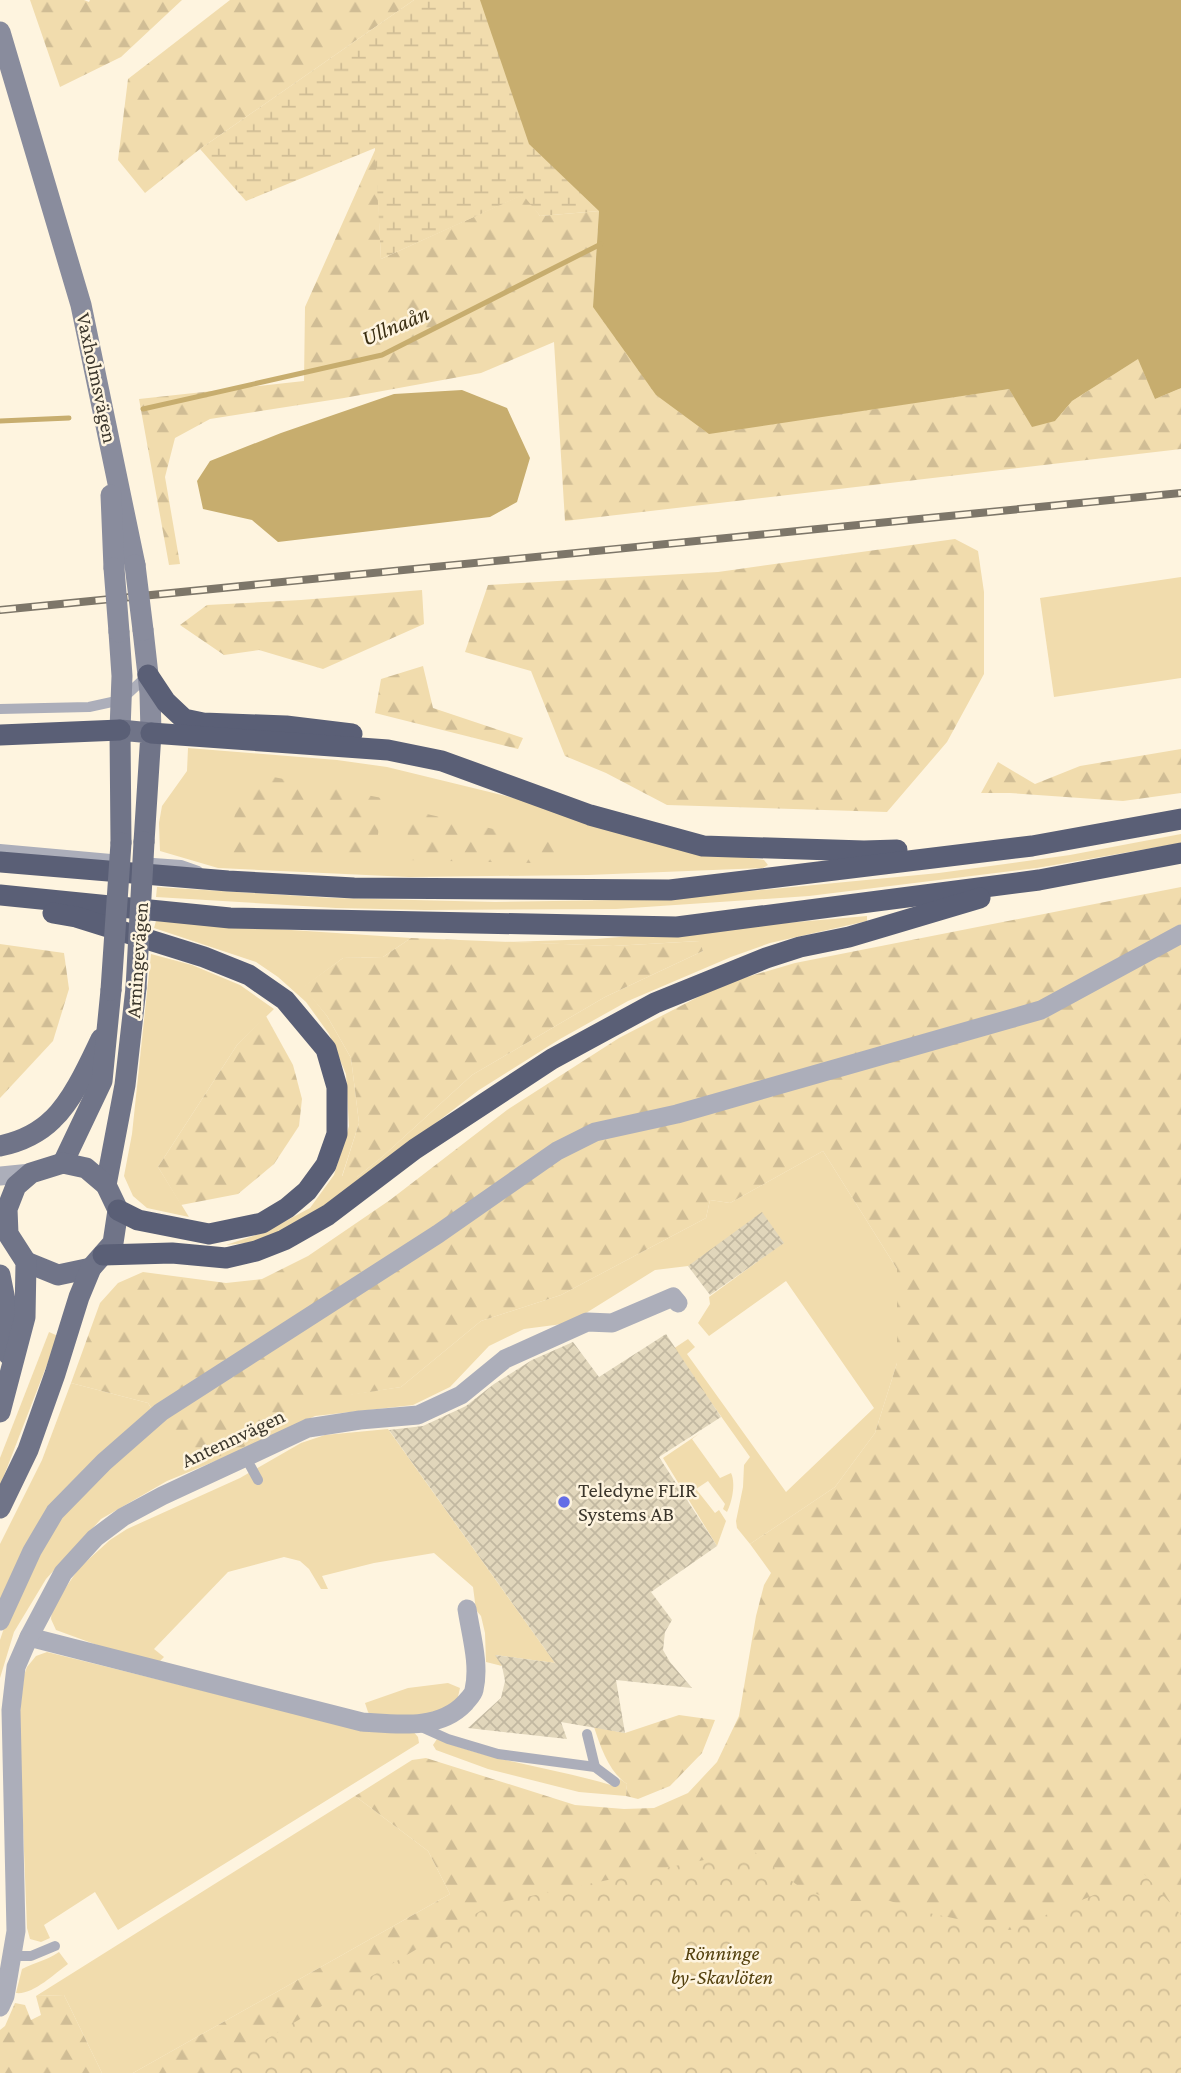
<svg xmlns="http://www.w3.org/2000/svg" width="1181" height="2073" viewBox="0 0 1181 2073" font-family="'Crimson Pro',serif">
  <style>
    .grass { fill: #f1dcad }
    .forest { fill: url(#forest-firs) }
    .wetland { fill: url(#wetland-marsh) }
    .park { fill: url(#park-crowns) }
    .water { fill: #c7ad6e }
    .lines { fill: none; stroke-linecap: round; stroke-linejoin: round }
    .stream { stroke: #c7ad6e; stroke-width: 5 }
    .building { fill: url(#building-cross-hatch) }
    .lane { stroke: #acaeba; stroke-width: 10 }
    .street { stroke: #acaeba; stroke-width: 19 }
    .secondary { stroke: #898c9d; stroke-width: 21 }
    .primary { stroke: #707488; stroke-width: 21 }
    .highway { stroke: #5a5f76; stroke-width: 21 }
    .rail-casing { stroke: #7d7669; stroke-width: 8 }
    .rail { stroke: #fef4df; stroke-width: 5; stroke-dasharray: 16; stroke-linecap: butt }
    .secondary-bridge { stroke: #898c9d; stroke-width: 21 }
    .primary-bridge { stroke: #707488; stroke-width: 21 }
    .poi-dot { fill: #656de6; stroke: #fef4df; stroke-width: 2.5 }
    .labels { text-anchor: middle; dominant-baseline: central; stroke-width: 5; stroke-linejoin: round; paint-order: stroke }
    .street-label { font-size: 21px; fill: #3b362c; stroke: #fef4df }
    .poi-label { font-size: 21px; fill: #3b362c; stroke: #fef4df; text-anchor: start }
    .park-label { font-size: 21px; font-style: italic; fill: #53400d; stroke: #fef4df }
    .water-label { font-size: 23px; font-style: italic; fill: #392d11; stroke: #fef4df }
  </style>
  <defs>
    <pattern id="forest-firs" width="22" height="20" patternUnits="userSpaceOnUse" patternTransform="scale(1.75)"><rect width="22" height="20" fill="#f1dcad"/><path d="M5 1l3.5 6h-7zM16 11l3.5 6h-7z" fill="#d0bd95"/></pattern>
    <pattern id="wetland-marsh" width="20" height="14" patternUnits="userSpaceOnUse" patternTransform="scale(1.75)"><rect width="20" height="14" fill="#f1dcad"/><path d="M1 5h8M5 5V1M11 12h8M15 12V8" fill="none" stroke="#d0bd95"/></pattern>
    <pattern id="park-crowns" width="20" height="18" patternUnits="userSpaceOnUse" patternTransform="scale(1.75)"><rect width="20" height="18" fill="#f1dcad"/><path d="M2 6a3 3 0 1 1 6 0M12 15a3 3 0 1 1 6 0" fill="none" stroke="#d0bd95"/></pattern>
    <pattern id="building-cross-hatch" width="8" height="8" patternUnits="userSpaceOnUse" patternTransform="scale(1.75)"><rect width="8" height="8" fill="#e1d6bb"/><path d="M0 0l8 8M0 8l8-8" fill="none" stroke="#c2b8a1"/></pattern>
  </defs>
  <rect width="100%" height="100%" fill="#fef4df"/>
  <g class="grass">
    <polygon points="1181,577 1181,678 1054,697 1040,598"/>
    <polygon points="188,748 337,760 387,767 518,799 723,854 764,860 768,865 763,868 588,875 409,877 218,868 160,851 159,823 162,806 187,771"/>
    <polygon points="1181,834 1181,843 1037,868 809,896 616,909 425,910 336,908 156,897 157,887 333,898 495,902 615,900 720,894 939,873 1070,855"/>
    <polygon points="867,916 867,921 770,943 731,957 628,1001 560,1039 479,1090 399,1151 355,1188 265,1241 226,1245 265,1232 310,1208 334,1175 349,1126 346,1074 329,1034 306,1002 278,977 256,962 154,928 156,921 411,938 383,957 343,958 304,987 327,1016 351,1058 359,1123 342,1176 357,1177 382,1157 472,1075 605,997 703,951 699,941 613,946 505,942 596,939"/>
    <polygon points="151,954 192,965 240,985 274,1009 237,1045 158,1167 189,1217 147,1208 133,1196 124,1176 132,1134"/>
    <polygon points="823,1151 897,1269 897,1363 875,1433 835,1487 750,1544 737,1528 736,1521 743,1487 744,1465 750,1457 673,1349 688,1339 695,1347 687,1354 786,1492 874,1408 786,1281 709,1336 698,1323 710,1304 709,1297 783,1243 688,1266 655,1270 570,1323 524,1329 489,1346 450,1387 413,1405 315,1416 235,1453 167,1481 101,1519 46,1579 14,1632 0,1678 0,1640 5,1625 54,1525 89,1483 160,1421 235,1453 313,1400 401,1387 481,1321 561,1295 706,1218 710,1200 730,1203"/>
    <polygon points="49,1332 58,1336 0,1486 0,1458"/>
    <polygon points="71,1383 148,1403 153,1411 104,1454 0,1606 0,1544 42,1460"/>
    <polygon points="388,1429 555,1663 496,1655 502,1666 486,1662 485,1633 481,1616 476,1610 473,1587 434,1553 374,1563 322,1576 328,1589 321,1589 309,1569 300,1561 284,1557 228,1572 154,1649 164,1657 157,1664 149,1664 56,1630 51,1619 52,1608 79,1568 110,1540 127,1529 240,1478 301,1443 325,1435"/>
    <path d="M 700,1433 L 692,1439 L 720,1478 L 731,1473 C 736,1483 732,1502 727,1512 L 723,1509 L 725,1504 L 708,1481 L 696,1489 L 715,1513 L 719,1510 L 726,1521 L 717,1546 L 663,1458 Z"/>
    <polygon points="47,1652 358,1729 412,1730 418,1737 419,1743 118,1930 95,1892 44,1925 50,1938 41,1942 30,1939 27,1928 19,1721 24,1675 27,1667 36,1656"/>
    <polygon points="448,1683 460,1688 457,1701 430,1716 372,1717 368,1712 365,1703 408,1688"/>
    <path d="M 437,1739 C 494,1762 556,1768 614,1786 L 620,1779 L 627,1784 L 626,1796 L 579,1792 L 488,1769 L 436,1750 L 433,1745 Z"/>
    <polygon points="355,1796 428,1851 450,1894 133,2073 102,2073 64,1995 36,1996"/>
    <path d="M 59,1952 L 68,1964 C 54,1974 33,1995 16,1993 L 22,1969 C 35,1962 46,1961 59,1952 Z"/>
  </g>
  <g class="forest">
    <polygon points="30,0 84,0 89,2 90,0 182,0 121,57 60,87"/>
    <polygon points="230,0 414,0 200,149 145,193 118,160 128,79"/>
    <polygon points="376,148 381,259 524,194 540,216 599,211 593,307 877,408 1009,389 1055,421 1072,401 1139,358 1155,399 1181,388 1181,449 565,521 554,342 481,373 344,398 210,419 175,438 165,477 180,564 169,565 139,399 304,381 305,307"/>
    <polygon points="955,539 978,551 984,592 984,674 947,742 887,812 667,805 606,773 565,756 531,671 465,652 488,585 718,572"/>
    <polygon points="422,590 424,624 323,669 259,650 224,655 180,625 207,605 301,600"/>
    <polygon points="423,666 433,708 523,738 518,749 375,713 381,679"/>
    <polygon points="1181,749 1181,793 1123,801 1010,793 981,793 998,762 1035,784 1080,766"/>
    <polygon points="263,775 382,798 376,853 285,853 228,855 236,807"/>
    <polygon points="409,810 555,843 566,857 532,863 406,860"/>
    <polygon points="1181,887 1181,2073 133,2073 450,1894 428,1851 355,1796 412,1760 426,1758 575,1805 624,1809 654,1808 688,1793 717,1762 739,1716 756,1616 764,1585 771,1573 750,1544 835,1487 875,1433 897,1363 897,1269 823,1151 730,1203 710,1200 706,1218 561,1295 481,1321 401,1387 313,1401 235,1453 188,1463 148,1403 71,1383 100,1303 118,1283 143,1272 226,1283 262,1279 308,1256 390,1200 507,1110 619,1038 723,984 795,963"/>
    <polygon points="411,938 613,946 700,941 703,951 605,997 472,1075 382,1157 357,1177 342,1177 359,1123 351,1058 327,1016 303,987 343,958 383,957"/>
    <polygon points="0,944 64,953 69,989 53,1041 0,1098"/>
    <polygon points="266,1016 293,1065 302,1099 299,1126 274,1164 238,1194 181,1205 158,1167 237,1045"/>
    <path d="M 679,1715 L 715,1720 L 702,1753 L 670,1786 L 638,1799 L 626,1796 L 627,1784 C 609,1772 601,1748 594,1727 L 625,1733 Z"/>
    <polygon points="64,1995 102,2073 0,2073 0,2030 5,2026 15,2003 25,2005 31,2020 41,2015 36,1996"/>
  </g>
  <polygon class="wetland" points="414,0 520,0 1054,251 1181,388 1155,399 1138,359 1072,401 1055,421 1032,427 1009,389 709,434 656,395 593,307 599,211 540,216 523,195 381,259 375,148 246,201 200,149"/>
  <polygon class="park" points="752,1850 801,1888 835,1901 890,1901 924,1912 1010,1930 1144,1874 1181,1915 1181,2073 210,2073 492,1904"/>
  <g class="water">
    <polygon points="480,0 1181,0 1181,388 1155,399 1138,359 1072,401 1055,421 1032,427 1009,389 709,434 656,395 593,307 599,211 529,144"/>
    <polygon points="462,390 507,408 530,458 517,502 490,517 278,542 252,520 203,509 197,481 210,461 281,433 394,394"/>
  </g>
  <g class="lines">
    <g class="stream">
      <polyline points="143,409 382,355 601,244"/>
      <polyline points="0,421 69,418"/>
    </g>
  </g>
  <g class="building">
    <polygon points="762,1212 784,1243 710,1295 688,1266"/>
    <polygon points="666,1334 721,1417 659,1457 717,1546 651,1592 672,1620 665,1632 663,1650 670,1662 692,1688 616,1680 625,1733 561,1722 567,1739 468,1728 501,1698 505,1681 502,1666 495,1655 555,1663 389,1430 423,1426 466,1406 494,1384 532,1360 573,1342 599,1377"/>
  </g>
  <g class="lines">
    <g class="lane">
      <polyline points="0,709 89,707 121,700 147,676"/>
      <polyline points="0,849 122,860"/>
      <polyline points="140,862 181,865 198,871"/>
      <polyline points="246,1458 258,1480"/>
      <polyline points="419,1726 448,1739 498,1754 595,1767 615,1782"/>
      <polyline points="587,1734 595,1767"/>
      <polyline points="12,1956 31,1956 55,1946"/>
    </g>
    <g class="street">
      <polyline points="0,1176 31,1173"/>
      <polyline points="0,1621 32,1551 55,1512 104,1462 161,1412 438,1234 557,1151 595,1132 677,1114 1041,1010 1181,934"/>
      <path d="M 29,1637 L 362,1722 C 395,1724 439,1731 465,1703 C 468,1699 473,1695 474,1690 C 480,1665 471,1635 467,1609"/>
      <polyline points="0,2007 5,1996 16,1931 11,1710 16,1667 29,1637 63,1573 95,1538 123,1517 162,1496 308,1428 360,1420 418,1415 461,1395 505,1359 587,1322 612,1323 673,1297 678,1303"/>
    </g>
    <g class="secondary">
      <polyline points="0,32 81,305 135,565"/>
      <polyline points="111,495 114,568"/>
      <polyline points="143,630 150,693 151,733"/>
      <polyline points="119,632 122,676 120,730"/>
    </g>
    <g class="primary">
      <polyline points="121,843 120,730 151,733 144,842"/>
      <path d="M 0,1146 C 19,1142 39,1133 53,1119 C 73,1100 89,1064 101,1039"/>
      <polyline points="63,1163 102,1081 111,990"/>
      <polyline points="106,1185 125,1085 136,988"/>
      <polyline points="26,1262 58,1275 91,1268"/>
      <polyline points="0,1275 6,1305 9,1355"/>
      <polyline points="0,1412 25,1317 26,1262 8,1234 7,1209 16,1186 31,1173 63,1163 86,1168 106,1185 118,1210 113,1243 91,1268 79,1297 55,1374 28,1450 0,1508"/>
    </g>
    <g class="highway">
      <polyline points="148,675 166,702 184,719 203,723 286,726 352,734"/>
      <polyline points="151,733 388,750 442,761 590,815 703,846 864,851 897,850"/>
      <polyline points="0,735 120,730"/>
      <polyline points="0,862 228,881 354,888 670,890 1032,846 1181,819"/>
      <polyline points="0,895 230,918 677,927 1039,880 1181,853"/>
      <polyline points="53,913 76,917 204,957 249,975 285,1000 326,1049 337,1087 337,1134 326,1165 307,1191 287,1208 262,1223 209,1234 138,1220 118,1210"/>
      <polyline points="103,1255 172,1253 226,1258 256,1251 284,1240 328,1215 415,1149 552,1059 655,1003 766,958 800,947 849,937 980,898"/>
    </g>
    <g class="rail-casing">
      <polyline id="rail" points="0,610 1181,493"/>
    </g>
    <use href="#rail" class="rail"/>
    <g class="secondary-bridge">
      <polyline points="135,565 143,630"/>
      <polyline points="114,568 119,632"/>
    </g>
    <g class="primary-bridge">
      <polyline points="136,988 144,842"/>
      <polyline points="111,990 121,843"/>
    </g>
  </g>
  <circle class="poi-dot" cx="564" cy="1502" r="7"/>
  <g class="labels">
    <g class="street-label">
      <text transform="translate(97 378) rotate(78)">Vaxholmsvägen</text>
      <text transform="translate(137 960) rotate(-86)">Arningevägen</text>
      <text transform="translate(233 1438) rotate(-25)">Antennvägen</text>
    </g>
    <g class="poi-label">
      <text x="578" y="1490">Teledyne FLIR<tspan x="578" dy="24">Systems AB</tspan></text>
    </g>
    <g class="park-label">
      <text x="722" y="1953">Rönninge<tspan x="722" dy="24">by-Skavlöten</tspan></text>
    </g>
    <g class="water-label">
      <text transform="translate(395 325) rotate(-23)">Ullnaån</text>
    </g>
  </g>
</svg>
